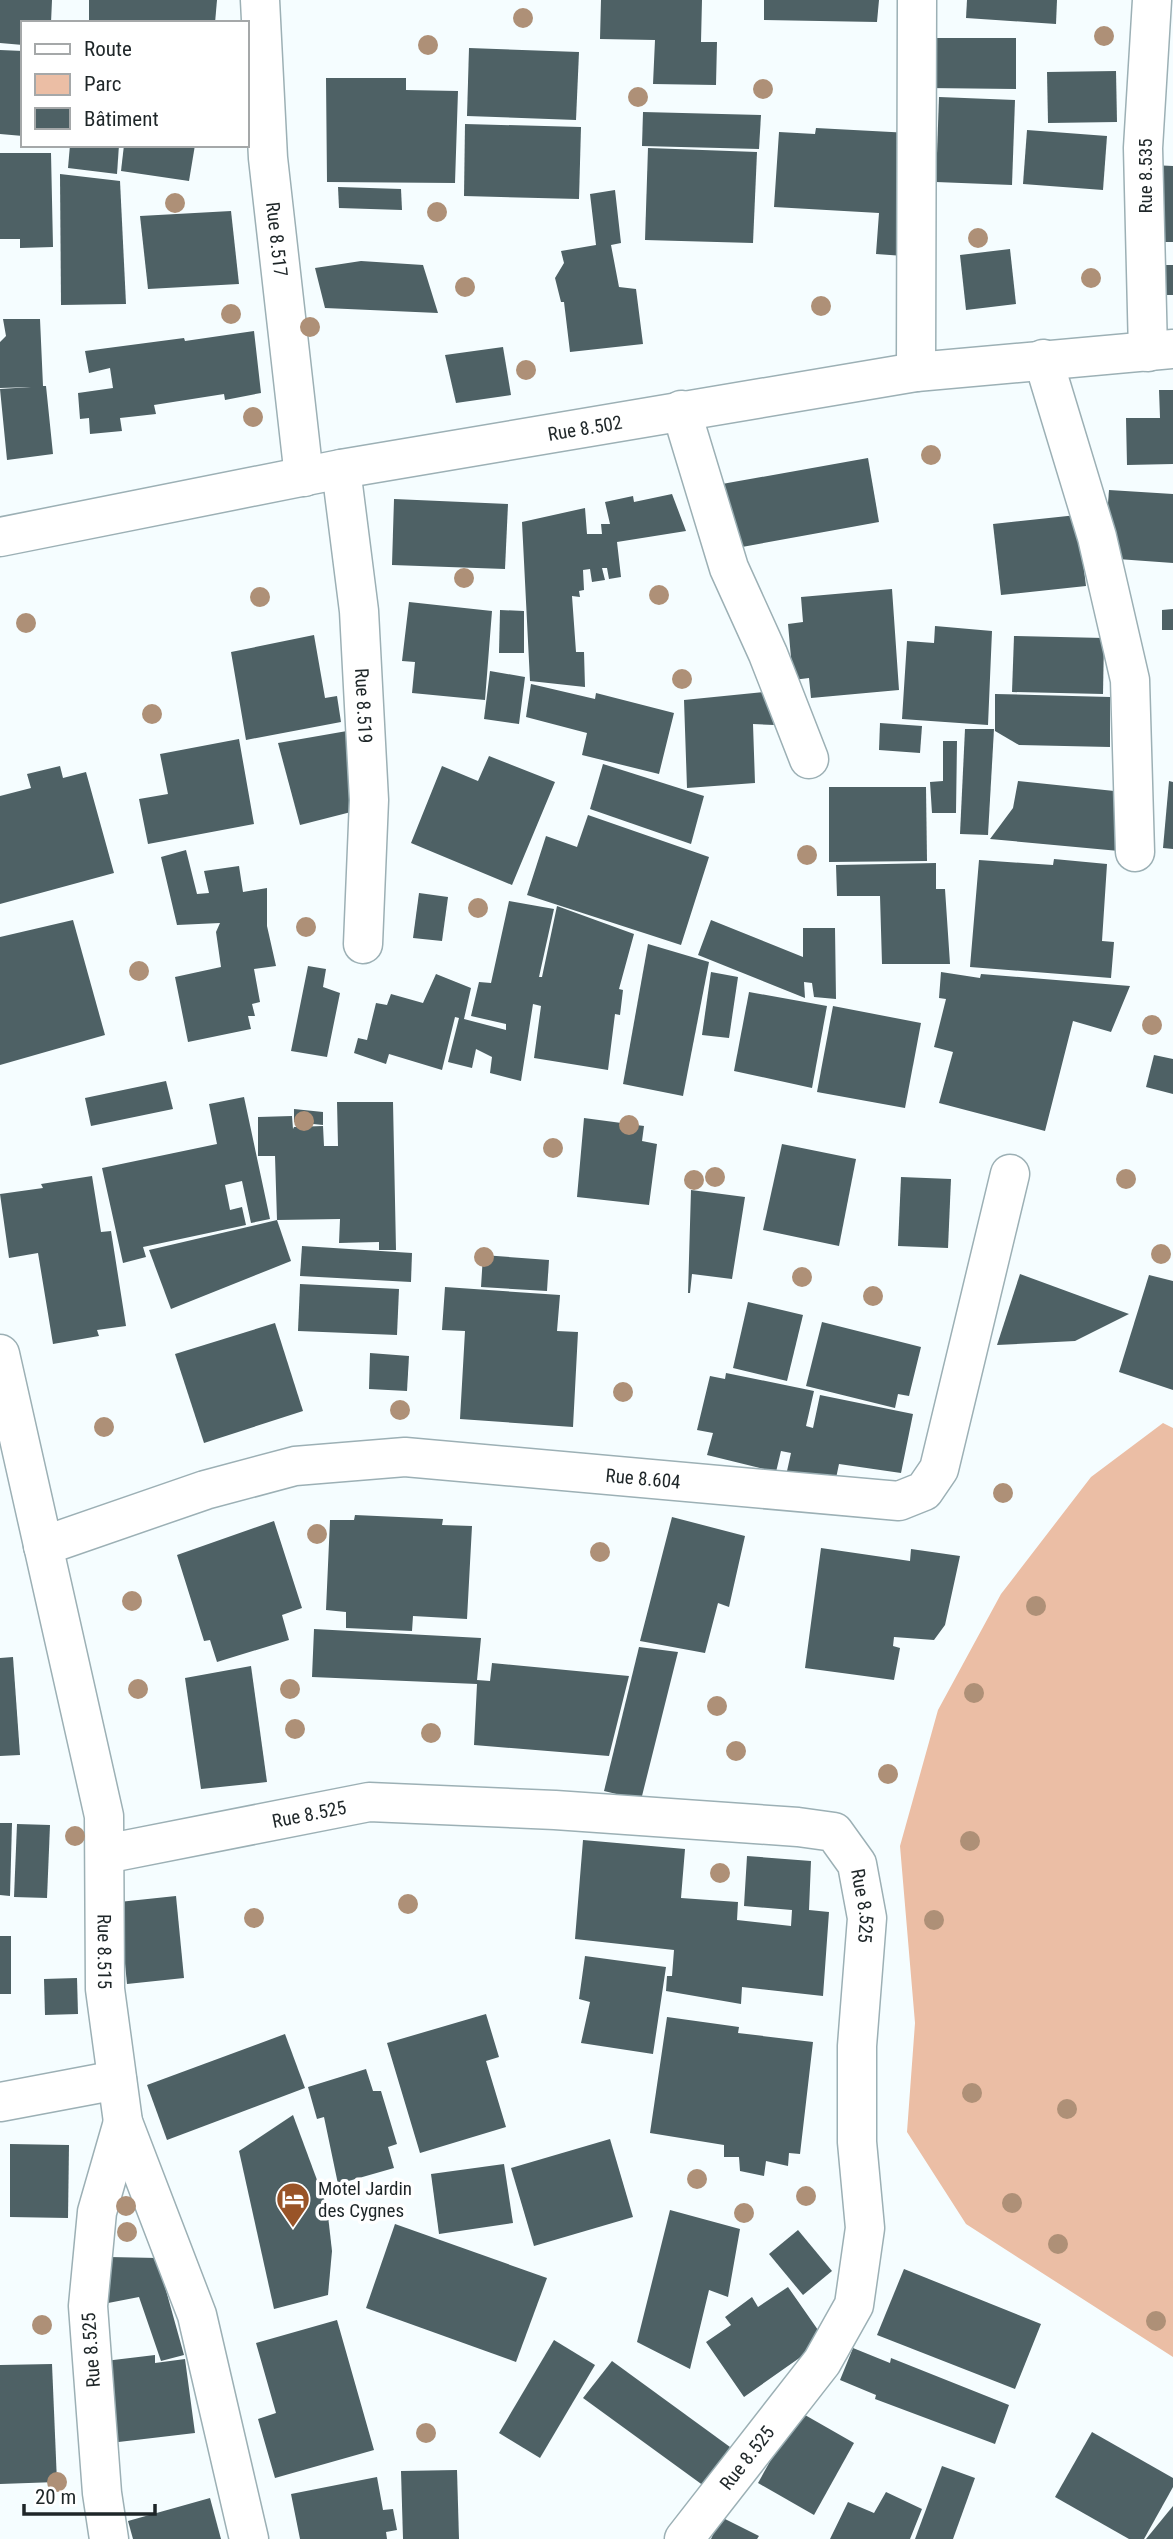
<svg xmlns="http://www.w3.org/2000/svg" width="1173" height="2539" viewBox="0 0 1173 2539" font-family="'Roboto Condensed',sans-serif">
  <style>
    .green { fill: #ebbea5 }
    .building { fill: #4e6165 }
    .lines { fill: none; stroke-linecap: round; stroke-linejoin: round }
    .minor-casing { stroke: #9cb0b5; stroke-width: 41 }
    .secondary-casing { stroke: #9cb0b5; stroke-width: 41 }
    .minor { stroke: #fff; stroke-width: 38 }
    .secondary { stroke: #fff; stroke-width: 38 }
    .tree { fill: #ae9077 }
    .labels { text-anchor: middle; dominant-baseline: central; stroke-width: 7; stroke-linejoin: round; paint-order: stroke }
    .street-label { font-size: 19px; fill: #1e2628; stroke: #fff }
    .poi-label { font-size: 19px; fill: #1e2628; stroke: #fff; text-anchor: start }
  </style>
  <rect width="100%" height="100%" fill="#f5fdff"/>
  <polygon class="green" points="1163,1423 1173,1428 1173,2357 966,2224 907,2132 915,2023 900,1846 938,1710 1001,1594 1091,1477"/>
  <g class="building">
    <polygon points="0,0 52,0 51,23 23,23 23,45 0,43"/>
    <polygon points="89,0 217,0 215,23 89,23"/>
    <polygon points="601,0 702,0 701,42 717,42 716,85 653,84 655,40 600,39"/>
    <polygon points="764,0 879,0 877,22 764,20"/>
    <polygon points="967,0 1057,0 1056,24 966,18"/>
    <polygon points="926,38 1016,38 1016,89 926,88"/>
    <polygon points="469,48 579,52 576,120 467,116"/>
    <polygon points="0,50 23,51 23,136 0,134"/>
    <polygon points="1116,71 1117,122 1048,123 1047,72"/>
    <polygon points="326,78 406,78 406,90 458,91 455,183 327,182"/>
    <polygon points="939,97 1015,100 1012,185 936,182"/>
    <polygon points="643,112 761,115 759,149 642,146"/>
    <polygon points="465,124 581,127 579,199 464,196"/>
    <polygon points="816,128 910,133 904,256 876,254 879,213 774,207 779,132 815,134"/>
    <polygon points="1027,130 1107,136 1103,190 1023,184"/>
    <polygon points="70,145 119,145 117,174 68,168"/>
    <polygon points="124,145 195,145 189,181 121,171"/>
    <polygon points="648,148 757,152 753,243 645,240"/>
    <polygon points="0,153 51,153 53,247 20,248 20,239 0,239"/>
    <polygon points="1152,165 1173,166 1173,242 1150,242"/>
    <polygon points="60,174 120,181 126,304 61,305"/>
    <polygon points="338,187 401,189 402,210 339,208"/>
    <polygon points="615,190 621,243 611,245 619,287 636,289 643,344 570,352 564,302 561,302 555,278 564,263 561,251 596,245 590,194"/>
    <polygon points="231,211 239,284 148,289 140,216"/>
    <polygon points="1010,249 1016,304 966,310 960,255"/>
    <polygon points="361,261 423,265 438,313 325,308 315,268"/>
    <rect x="1153" y="265" width="20" height="30"/>
    <polygon points="3,319 40,319 43,386 46,386 53,454 7,460 0,389 31,387 0,388 0,342 6,336"/>
    <polygon points="254,331 261,393 225,400 224,394 154,405 156,414 120,418 122,431 90,434 89,418 80,419 78,393 113,388 110,368 89,373 85,351 184,338 185,341"/>
    <polygon points="503,347 511,395 456,403 445,355"/>
    <polygon points="1159,390 1173,390 1173,464 1127,465 1126,418 1160,418"/>
    <polygon points="868,458 879,522 731,549 722,484"/>
    <polygon points="1109,490 1173,494 1173,563 1104,558"/>
    <polygon points="672,494 686,531 617,542 621,577 609,579 607,568 602,568 605,580 592,582 590,569 583,570 584,590 579,591 580,597 572,596 576,652 584,652 585,687 530,681 522,522 585,508 587,534 602,534 601,524 610,524 605,502 633,496 634,502"/>
    <polygon points="394,499 508,504 505,569 392,565"/>
    <polygon points="1077,515 1086,586 1001,595 993,524"/>
    <polygon points="892,589 899,690 811,698 809,678 793,680 788,624 803,622 801,597"/>
    <polygon points="409,602 492,611 485,700 412,693 415,662 402,661"/>
    <polygon points="1173,609 1173,630 1162,630 1162,610"/>
    <polygon points="500,610 524,611 524,653 499,653"/>
    <polygon points="935,626 992,631 988,725 902,719 907,641 934,643"/>
    <polygon points="314,635 325,698 337,696 341,722 246,740 231,652"/>
    <polygon points="1014,636 1104,638 1103,694 1012,692"/>
    <polygon points="490,671 525,677 519,724 484,719"/>
    <polygon points="531,684 595,699 596,693 674,713 659,774 582,755 587,733 526,717"/>
    <polygon points="764,692 774,725 753,724 755,783 687,788 684,700"/>
    <polygon points="995,694 1110,697 1110,747 1019,745 995,731"/>
    <polygon points="880,723 922,726 920,753 879,750"/>
    <polygon points="965,729 994,729 988,835 960,834"/>
    <polygon points="347,731 351,812 300,825 278,743"/>
    <polygon points="239,739 254,824 148,844 139,799 168,794 160,754"/>
    <polygon points="943,741 957,741 956,813 932,813 930,782 943,781"/>
    <polygon points="489,756 555,782 512,885 411,843 442,766 478,781"/>
    <polygon points="603,764 704,796 691,844 590,809"/>
    <polygon points="60,766 63,778 86,772 114,873 0,904 0,796 31,788 27,774"/>
    <polygon points="1018,781 1124,792 1119,851 990,839 1013,808"/>
    <polygon points="1169,781 1173,782 1173,849 1163,848"/>
    <polygon points="829,787 926,787 927,861 829,862"/>
    <polygon points="588,815 709,857 681,945 527,895 546,836 577,847"/>
    <polygon points="186,850 197,894 209,893 204,871 239,866 243,892 267,888 267,926 276,966 254,969 260,1002 252,1004 255,1016 248,1016 251,1029 188,1042 175,977 221,967 216,932 220,923 177,925 161,857"/>
    <polygon points="1054,859 1107,864 1102,941 1114,942 1111,978 970,967 979,860 1053,865"/>
    <polygon points="936,863 936,889 945,889 950,964 882,964 880,896 837,896 836,865"/>
    <polygon points="419,893 448,897 442,941 413,938"/>
    <polygon points="509,901 554,909 539,977 542,977 557,906 634,934 619,989 623,990 620,1015 615,1014 608,1070 534,1058 541,1006 533,1004 521,1081 490,1073 492,1057 476,1049 472,1068 448,1062 459,1018 455,1017 442,1070 389,1054 386,1064 354,1053 358,1038 367,1040 376,1003 387,1005 391,994 423,1003 436,974 471,988 464,1019 506,1030 506,1024 471,1016 479,982 491,983"/>
    <polygon points="73,920 105,1035 0,1065 0,937"/>
    <polygon points="711,920 803,957 803,928 835,928 836,999 814,997 812,983 804,982 805,998 698,955"/>
    <polygon points="648,944 709,962 683,1096 623,1084"/>
    <polygon points="308,966 326,969 323,987 340,993 327,1057 291,1051"/>
    <polygon points="711,972 738,977 729,1038 702,1035"/>
    <polygon points="941,972 980,978 981,974 1130,986 1111,1032 1073,1021 1045,1131 939,1103 953,1052 934,1047 946,999 939,998"/>
    <polygon points="749,992 827,1006 812,1088 734,1071"/>
    <polygon points="833,1006 921,1023 905,1108 817,1092"/>
    <polygon points="1154,1055 1173,1059 1173,1094 1146,1087"/>
    <polygon points="166,1081 173,1109 91,1126 85,1098"/>
    <polygon points="244,1097 270,1219 251,1223 242,1181 225,1185 230,1210 242,1207 246,1225 143,1247 146,1257 123,1263 102,1168 217,1144 209,1104"/>
    <polygon points="337,1102 393,1102 396,1250 379,1250 379,1242 339,1243 340,1219 277,1220 275,1156 258,1156 258,1117 292,1116 293,1129 294,1127 323,1126 324,1146 338,1146"/>
    <polygon points="294,1109 323,1112 323,1125 294,1122"/>
    <polygon points="584,1118 644,1126 642,1141 657,1144 649,1205 577,1197"/>
    <polygon points="782,1144 856,1159 839,1246 763,1230"/>
    <polygon points="92,1176 101,1232 111,1231 126,1326 97,1330 99,1336 53,1344 38,1253 9,1258 0,1194 43,1188 41,1184"/>
    <polygon points="901,1177 951,1179 948,1248 898,1246"/>
    <polygon points="691,1190 745,1197 732,1279 692,1274 690,1293 688,1293"/>
    <polygon points="277,1220 291,1261 171,1309 149,1250"/>
    <polygon points="302,1246 412,1253 411,1282 300,1276"/>
    <polygon points="483,1255 549,1260 547,1291 481,1287"/>
    <polygon points="1020,1274 1129,1314 1075,1341 997,1345"/>
    <polygon points="1149,1275 1173,1281 1173,1390 1119,1372"/>
    <polygon points="300,1284 399,1289 397,1335 298,1331"/>
    <polygon points="445,1287 560,1295 557,1331 578,1332 573,1427 460,1419 465,1331 442,1330"/>
    <polygon points="748,1302 803,1315 787,1381 733,1368"/>
    <polygon points="822,1322 921,1347 909,1396 898,1394 895,1408 806,1386"/>
    <polygon points="275,1323 303,1411 204,1443 175,1354"/>
    <polygon points="370,1353 409,1356 407,1391 369,1389"/>
    <polygon points="726,1373 814,1391 806,1426 813,1428 820,1395 913,1414 901,1473 839,1464 835,1483 785,1480 791,1453 781,1451 776,1472 707,1455 713,1433 697,1430 710,1376 725,1379"/>
    <polygon points="355,1515 443,1519 442,1525 472,1526 467,1619 413,1616 412,1631 346,1628 346,1612 326,1610 330,1520 354,1520"/>
    <polygon points="672,1517 745,1536 729,1607 718,1603 705,1653 640,1641"/>
    <polygon points="274,1521 302,1608 282,1615 289,1640 217,1662 210,1640 204,1641 177,1555"/>
    <polygon points="821,1548 910,1561 911,1549 960,1556 945,1625 934,1640 894,1637 893,1646 900,1648 894,1680 805,1668"/>
    <polygon points="314,1629 481,1638 477,1680 490,1681 492,1663 629,1676 609,1756 474,1745 477,1684 312,1677"/>
    <polygon points="639,1647 678,1652 641,1800 604,1791"/>
    <polygon points="13,1657 20,1755 0,1756 0,1658"/>
    <polygon points="251,1666 267,1782 201,1789 185,1678"/>
    <polygon points="0,1823 12,1823 10,1896 0,1895"/>
    <polygon points="17,1824 50,1825 47,1898 14,1897"/>
    <polygon points="583,1840 685,1849 681,1898 738,1902 737,1920 791,1926 792,1910 744,1906 747,1856 811,1861 809,1910 829,1912 823,1996 742,1987 741,2004 666,1991 667,1976 672,1976 674,1950 575,1939"/>
    <polygon points="176,1896 184,1978 127,1984 119,1902"/>
    <rect x="0" y="1936" width="11" height="58"/>
    <polygon points="585,1956 666,1967 653,2054 581,2043 590,2002 579,1999"/>
    <polygon points="77,1978 78,2014 45,2015 44,1979"/>
    <polygon points="486,2014 499,2057 486,2061 506,2127 420,2153 387,2043"/>
    <polygon points="667,2017 739,2027 738,2033 813,2042 800,2154 789,2153 788,2166 766,2161 764,2176 740,2171 739,2157 724,2157 724,2145 650,2133"/>
    <polygon points="285,2034 305,2088 167,2140 147,2085"/>
    <polygon points="366,2069 373,2091 381,2091 397,2144 388,2147 394,2168 338,2184 324,2117 317,2119 308,2087"/>
    <polygon points="293,2115 327,2207 332,2251 328,2295 274,2309 239,2151"/>
    <polygon points="610,2139 633,2217 534,2246 511,2168"/>
    <polygon points="10,2144 69,2145 68,2218 10,2217"/>
    <polygon points="504,2164 513,2223 439,2234 431,2174"/>
    <polygon points="670,2210 740,2229 728,2297 709,2290 690,2369 637,2342"/>
    <polygon points="395,2224 547,2278 516,2362 366,2308"/>
    <polygon points="798,2230 832,2271 803,2295 769,2254"/>
    <polygon points="109,2257 157,2258 184,2355 161,2361 139,2297 103,2304"/>
    <polygon points="904,2269 1041,2324 1015,2389 877,2335"/>
    <polygon points="788,2287 825,2340 744,2397 706,2342 731,2325 725,2317 752,2297 758,2307"/>
    <polygon points="337,2320 374,2450 275,2478 258,2419 276,2413 256,2343"/>
    <polygon points="554,2340 595,2365 540,2458 499,2433"/>
    <polygon points="853,2348 890,2363 891,2358 1009,2405 995,2444 875,2399 876,2395 840,2380"/>
    <polygon points="155,2355 155,2363 185,2359 195,2433 110,2443 105,2361"/>
    <polygon points="612,2361 730,2447 704,2486 583,2398"/>
    <polygon points="52,2364 57,2482 0,2484 0,2365"/>
    <polygon points="798,2411 854,2443 814,2515 758,2483"/>
    <polygon points="1092,2432 1173,2478 1173,2487 1144,2539 1129,2539 1055,2497"/>
    <polygon points="942,2466 975,2478 953,2539 915,2539"/>
    <polygon points="457,2470 459,2539 403,2539 401,2471"/>
    <polygon points="377,2477 383,2510 393,2509 397,2530 386,2532 387,2539 300,2539 291,2494"/>
    <polygon points="886,2492 922,2509 910,2539 830,2539 848,2502 874,2513"/>
    <polygon points="210,2498 221,2539 133,2539 128,2521"/>
    <polygon points="1173,2506 1173,2539 1146,2539"/>
    <polygon points="721,2517 759,2536 757,2539 711,2539"/>
  </g>
  <g class="lines">
    <g class="minor-casing">
      <g id="minor">
        <path id="s1" d="M 260,0 L 268,158 L 304,477"/>
        <polyline points="1148,352 1143,148 1152,0"/>
        <polyline points="1043,359 1097,537 1130,680 1135,852"/>
        <polyline points="916,372 917,0"/>
        <polyline points="681,410 729,568 768,654 809,759"/>
        <path id="s2" d="M 341,469 L 359,611 L 369,800 L 363,944"/>
        <path id="s3" d="M 0,1354 L 104,1816 L 105,1989 L 123,2122 L 197,2315 L 249,2539"/>
        <path id="s4" d="M 43,1546 L 205,1490 L 295,1466 L 405,1457 L 899,1501 L 924,1491 L 939,1469 L 1010,1174"/>
        <path id="s5" d="M 105,1854 L 369,1802 L 555,1810 L 798,1827 L 834,1832 L 857,1864 L 867,1918 L 857,2046 L 857,2142 L 865,2228 L 854,2305 L 822,2362 L 684,2539"/>
        <polyline points="0,2102 117,2080"/>
        <polyline points="109,2539 102,2493 88,2306 97,2212 123,2122"/>
      </g>
    </g>
    <g class="secondary-casing">
      <g id="secondary">
        <path id="s6" d="M 0,537 L 341,469 L 916,372 L 1173,349"/>
      </g>
    </g>
    <use href="#minor" class="minor"/>
    <use href="#secondary" class="secondary"/>
  </g>
  <g class="tree">
    <circle cx="523" cy="18" r="10"/>
    <circle cx="1104" cy="36" r="10"/>
    <circle cx="428" cy="45" r="10"/>
    <circle cx="763" cy="89" r="10"/>
    <circle cx="638" cy="97" r="10"/>
    <circle cx="175" cy="203" r="10"/>
    <circle cx="437" cy="212" r="10"/>
    <circle cx="978" cy="238" r="10"/>
    <circle cx="1091" cy="278" r="10"/>
    <circle cx="465" cy="287" r="10"/>
    <circle cx="821" cy="306" r="10"/>
    <circle cx="231" cy="314" r="10"/>
    <circle cx="310" cy="327" r="10"/>
    <circle cx="526" cy="370" r="10"/>
    <circle cx="253" cy="417" r="10"/>
    <circle cx="931" cy="455" r="10"/>
    <circle cx="464" cy="578" r="10"/>
    <circle cx="659" cy="595" r="10"/>
    <circle cx="260" cy="597" r="10"/>
    <circle cx="26" cy="623" r="10"/>
    <circle cx="682" cy="679" r="10"/>
    <circle cx="152" cy="714" r="10"/>
    <circle cx="807" cy="855" r="10"/>
    <circle cx="478" cy="908" r="10"/>
    <circle cx="306" cy="927" r="10"/>
    <circle cx="139" cy="971" r="10"/>
    <circle cx="1152" cy="1025" r="10"/>
    <circle cx="304" cy="1121" r="10"/>
    <circle cx="629" cy="1125" r="10"/>
    <circle cx="553" cy="1148" r="10"/>
    <circle cx="715" cy="1177" r="10"/>
    <circle cx="1126" cy="1179" r="10"/>
    <circle cx="694" cy="1180" r="10"/>
    <circle cx="1161" cy="1254" r="10"/>
    <circle cx="484" cy="1257" r="10"/>
    <circle cx="802" cy="1277" r="10"/>
    <circle cx="873" cy="1296" r="10"/>
    <circle cx="623" cy="1392" r="10"/>
    <circle cx="400" cy="1410" r="10"/>
    <circle cx="104" cy="1427" r="10"/>
    <circle cx="1003" cy="1493" r="10"/>
    <circle cx="317" cy="1534" r="10"/>
    <circle cx="600" cy="1552" r="10"/>
    <circle cx="132" cy="1601" r="10"/>
    <circle cx="1036" cy="1606" r="10"/>
    <circle cx="138" cy="1689" r="10"/>
    <circle cx="290" cy="1689" r="10"/>
    <circle cx="974" cy="1693" r="10"/>
    <circle cx="717" cy="1706" r="10"/>
    <circle cx="295" cy="1729" r="10"/>
    <circle cx="431" cy="1733" r="10"/>
    <circle cx="736" cy="1751" r="10"/>
    <circle cx="888" cy="1774" r="10"/>
    <circle cx="75" cy="1836" r="10"/>
    <circle cx="970" cy="1841" r="10"/>
    <circle cx="720" cy="1873" r="10"/>
    <circle cx="408" cy="1904" r="10"/>
    <circle cx="254" cy="1918" r="10"/>
    <circle cx="934" cy="1920" r="10"/>
    <circle cx="972" cy="2093" r="10"/>
    <circle cx="1067" cy="2109" r="10"/>
    <circle cx="697" cy="2179" r="10"/>
    <circle cx="806" cy="2196" r="10"/>
    <circle cx="1012" cy="2203" r="10"/>
    <circle cx="126" cy="2206" r="10"/>
    <circle cx="744" cy="2213" r="10"/>
    <circle cx="127" cy="2232" r="10"/>
    <circle cx="1058" cy="2244" r="10"/>
    <circle cx="1156" cy="2321" r="10"/>
    <circle cx="42" cy="2325" r="10"/>
    <circle cx="426" cy="2433" r="10"/>
    <circle cx="57" cy="2482" r="10"/>
  </g>
  <defs>
    <g id="hotel-pin" transform="scale(1.75)"><path d="M0 17L-7.5 6A9.5 9.5 0 1 1 7.5 6Z" fill="#995428" stroke="#fff"/><path d="M-6-4.5h1.5V1H6V5H4.5V3h-9V5H-6ZM-4 0a1.8 1.8 0 1 1 3.6 0ZM.5 0V-2.5h3Q6-2.5 6 0Z" fill="#fff"/></g>
  </defs>
  <g fill-rule="evenodd">
    <use href="#hotel-pin" x="293" y="2199"/>
  </g>
  <g class="labels">
    <g class="street-label">
      <text transform="translate(1145 176) rotate(-90)">Rue 8.535</text>
      <text stroke="none"><textPath href="#s1" startOffset="240">Rue 8.517</textPath></text>
      <text stroke="none"><textPath href="#s6" startOffset="595">Rue 8.502</textPath></text>
      <text stroke="none"><textPath href="#s2" startOffset="238">Rue 8.519</textPath></text>
      <text stroke="none"><textPath href="#s4" startOffset="614">Rue 8.604</textPath></text>
      <text stroke="none"><textPath href="#s5" startOffset="208">Rue 8.525</textPath></text>
      <text stroke="none"><textPath href="#s5" startOffset="817">Rue 8.525</textPath></text>
      <text stroke="none"><textPath href="#s3" startOffset="609">Rue 8.515</textPath></text>
      <text transform="translate(91 2350) rotate(-94)">Rue 8.525</text>
      <text transform="translate(747 2458) rotate(-52)">Rue 8.525</text>
    </g>
    <g class="poi-label">
      <text x="318" y="2188">Motel Jardin<tspan x="318" dy="22">des Cygnes</tspan></text>
    </g>
  </g>
  <rect x="21" y="21" width="228" height="126" fill="#ffffff" stroke="#a5a8a9" stroke-width="2"/>
  <rect x="35" y="44" width="35" height="10" fill="#ffffff" stroke="#a5a8a9" stroke-width="2"/>
  <text x="84" y="56" font-size="21" fill="#1e2628">Route</text>
  <rect x="35" y="74" width="35" height="21" fill="#ebbea5" stroke="#a5a8a9" stroke-width="2"/>
  <text x="84" y="91" font-size="21" fill="#1e2628">Parc</text>
  <rect x="35" y="108" width="35" height="21" fill="#4e6165" stroke="#a5a8a9" stroke-width="2"/>
  <text x="84" y="126" font-size="21" fill="#1e2628">Bâtiment</text>
  <path d="M24 2504v10h131v-10" fill="none" stroke="#1e2628" stroke-width="3.5"/>
  <text x="35" y="2504" font-size="21" fill="#1e2628" stroke="#ffffff" stroke-width="5" paint-order="stroke">20 m</text>
</svg>
